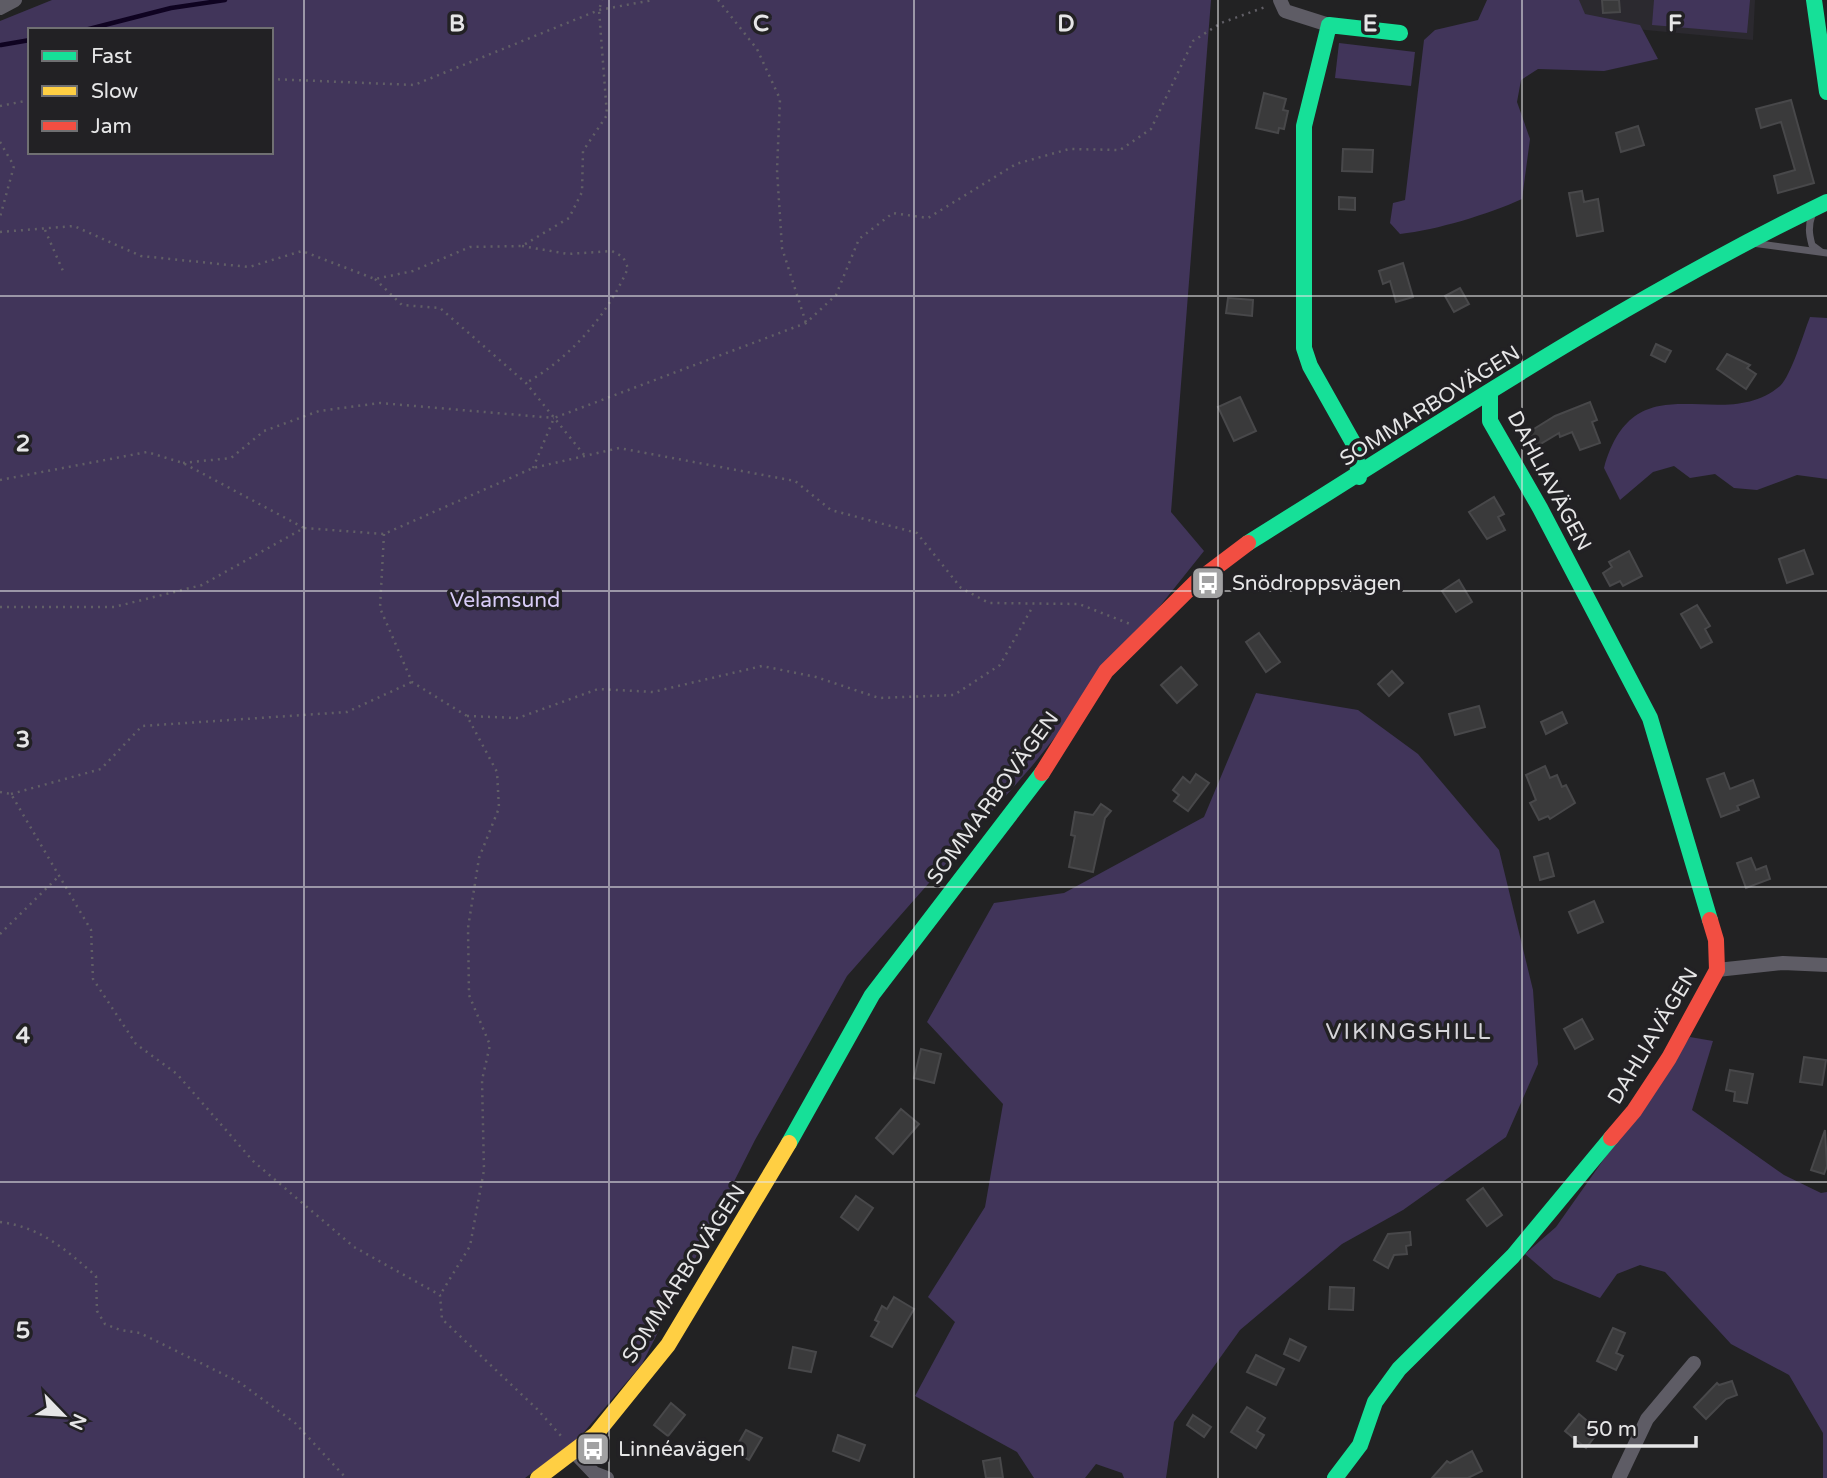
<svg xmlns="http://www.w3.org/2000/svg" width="1827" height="1478" viewBox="0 0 1827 1478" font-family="'Varela Round',sans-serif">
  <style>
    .built { fill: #2b292f }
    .green { fill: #41355a; fill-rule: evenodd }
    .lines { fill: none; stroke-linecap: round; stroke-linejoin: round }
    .stream { stroke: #0f0321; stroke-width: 4.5 }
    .building { fill: #3a3a3b; stroke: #48484a; stroke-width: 2 }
    .path { stroke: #615f66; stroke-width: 2.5; stroke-dasharray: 2 5; stroke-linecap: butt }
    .lane { stroke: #5e5c65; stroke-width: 7 }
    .street { stroke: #5e5c65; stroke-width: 14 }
    .fast { stroke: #16e098; stroke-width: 16 }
    .slow { stroke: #ffcf43; stroke-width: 16 }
    .jam { stroke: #f24e42; stroke-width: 16 }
    .grid { fill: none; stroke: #e6e6e7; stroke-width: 2; stroke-opacity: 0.55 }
    .labels { text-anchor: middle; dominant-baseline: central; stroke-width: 7; stroke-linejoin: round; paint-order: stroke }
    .street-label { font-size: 21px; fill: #e6e6e7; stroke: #222124 }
    .poi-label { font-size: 21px; fill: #e6e6e7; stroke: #222124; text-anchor: start }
    .park-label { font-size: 21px; fill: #d7cbf6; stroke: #222124 }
    .neighbourhood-label { font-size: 23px; letter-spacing: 2px; fill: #d6d5d9; stroke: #222124 }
    .grid-label { font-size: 23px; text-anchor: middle; font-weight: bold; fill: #e6e6e7; stroke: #222124; stroke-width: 7; stroke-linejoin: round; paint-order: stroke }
  </style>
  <rect width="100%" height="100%" fill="#222223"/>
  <polygon class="built" points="1550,0 1755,0 1753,40 1549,21"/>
  <g class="green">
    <path d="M 52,0 L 1211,0 L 1171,512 L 1204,551 L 1032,766 L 847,976 L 755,1140 L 642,1364 L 579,1438 L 525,1478 L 0,1478 L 0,21 ZM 30,30 L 271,30 L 271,152 L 30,152 Z"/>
    <path d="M 1487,0 L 1579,0 L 1585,14 L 1640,25 L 1658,59 L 1604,71 L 1538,69 L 1521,80 L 1517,102 L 1530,139 L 1522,199 C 1489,214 1437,230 1400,234 L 1390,223 L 1393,203 L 1405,200 L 1424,40 L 1435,30 L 1478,20 Z"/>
    <polygon points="1654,0 1750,0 1747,33 1652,25"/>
    <polygon points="1339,43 1415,52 1411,86 1335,78"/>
    <path d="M 1810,317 L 1827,318 L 1827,479 L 1797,475 L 1757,490 L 1734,488 L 1715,474 L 1690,478 L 1674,466 L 1653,472 L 1620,500 L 1604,468 C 1635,357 1721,436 1780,386 C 1791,376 1804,332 1810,317 Z"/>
    <polygon points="1256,693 1358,710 1418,754 1499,850 1533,990 1538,1064 1506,1137 1403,1210 1342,1244 1240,1330 1174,1422 1166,1478 1124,1478 1122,1473 1096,1464 1085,1478 1034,1478 1017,1452 915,1396 955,1322 928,1297 985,1207 1003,1104 927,1022 994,903 1064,893 1204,817"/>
    <polygon points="1690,1037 1713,1041 1692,1110 1784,1175 1821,1193 1827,1192 1827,1478 1823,1478 1823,1433 1789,1375 1731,1344 1665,1272 1640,1265 1617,1274 1600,1298 1554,1279 1525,1254 1556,1227"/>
  </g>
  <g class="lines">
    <g class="stream">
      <polyline points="85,30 171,8 225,0"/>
      <polyline points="1,45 30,40"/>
    </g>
  </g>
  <g class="building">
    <polygon points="1602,0 1619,0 1620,12 1603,13"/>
    <polygon points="1264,93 1286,99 1283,110 1288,111 1284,129 1279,128 1278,133 1256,128"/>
    <polygon points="1791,100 1814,183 1778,193 1774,176 1795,170 1781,122 1761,128 1756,109"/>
    <polygon points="1638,126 1644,145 1621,152 1616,133"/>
    <polygon points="1343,149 1373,150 1372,172 1342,171"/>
    <polygon points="1582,191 1584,202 1598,199 1603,231 1577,236 1569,193"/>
    <polygon points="1339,197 1355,198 1355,210 1339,209"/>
    <polygon points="1403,263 1413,297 1396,302 1390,281 1383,284 1379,271"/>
    <polygon points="1460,288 1469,304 1454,312 1445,296"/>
    <polygon points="1228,298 1253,300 1252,316 1226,313"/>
    <polygon points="1656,344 1671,351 1665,362 1651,355"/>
    <polygon points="1727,354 1750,365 1747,368 1756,374 1746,389 1717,369"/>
    <polygon points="1240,397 1256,431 1234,441 1218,407"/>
    <polygon points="1590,402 1597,420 1592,422 1600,443 1580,450 1572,432 1560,437 1559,433 1537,446 1529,432 1555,416"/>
    <polygon points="1494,497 1504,514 1498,517 1505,530 1487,539 1469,512"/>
    <polygon points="1804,550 1813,574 1787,583 1779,559"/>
    <polygon points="1629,551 1642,576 1623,586 1620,581 1610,586 1603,573 1612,567 1609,562"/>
    <polygon points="1459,580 1472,602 1456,612 1442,591"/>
    <polygon points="1697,605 1710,626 1705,629 1712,642 1701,648 1681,614"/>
    <polygon points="1259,633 1280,662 1266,672 1246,642"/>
    <polygon points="1181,667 1197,685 1177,703 1161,685"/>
    <polygon points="1392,671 1403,683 1389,696 1378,684"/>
    <polygon points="1479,706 1485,727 1455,735 1449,714"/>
    <polygon points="1562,712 1567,723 1546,734 1541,722"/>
    <polygon points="1545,766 1550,778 1557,775 1562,787 1566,785 1575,803 1550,819 1548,816 1539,820 1530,803 1536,800 1526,775"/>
    <polygon points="1724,773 1730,789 1753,780 1759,797 1737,806 1739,810 1721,817 1707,779"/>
    <polygon points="1196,774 1209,783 1188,811 1174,801 1179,795 1173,790 1183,777 1190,783"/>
    <polygon points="1101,804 1111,811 1105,818 1093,872 1069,867 1075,836 1071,835 1075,812 1093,815"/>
    <polygon points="1548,853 1554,876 1540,880 1534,857"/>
    <polygon points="1751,858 1756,870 1766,866 1770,879 1746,888 1737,863"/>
    <polygon points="1594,901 1603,922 1578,933 1569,912"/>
    <polygon points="1582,1019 1593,1039 1575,1049 1564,1029"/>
    <polygon points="921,1049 941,1054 934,1083 914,1078"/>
    <polygon points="1804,1057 1826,1060 1822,1085 1800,1082"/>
    <polygon points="1730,1070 1753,1074 1747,1103 1734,1101 1735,1092 1726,1090"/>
    <polygon points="901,1109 919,1124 893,1154 876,1138"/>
    <polygon points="1825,1130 1827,1166 1824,1174 1811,1170"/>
    <polygon points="1483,1188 1502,1215 1487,1226 1467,1200"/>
    <polygon points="856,1196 873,1208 858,1230 841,1217"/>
    <polygon points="1410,1232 1411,1245 1406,1246 1407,1254 1394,1255 1388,1268 1374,1260 1388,1234"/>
    <polygon points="1330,1287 1354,1288 1353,1310 1329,1309"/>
    <polygon points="894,1297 914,1309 892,1347 871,1336 879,1322 875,1320 882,1306 887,1309"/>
    <polygon points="1613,1328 1625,1333 1616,1353 1623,1356 1616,1370 1597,1361"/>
    <polygon points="1290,1339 1306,1347 1299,1361 1284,1354"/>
    <polygon points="793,1347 816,1352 811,1372 789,1368"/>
    <polygon points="1256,1355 1284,1369 1276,1385 1247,1372"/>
    <polygon points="1732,1381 1737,1395 1726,1399 1706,1419 1694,1407 1717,1383 1719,1385"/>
    <polygon points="671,1403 685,1415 668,1436 654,1425"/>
    <polygon points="1247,1407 1265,1418 1257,1431 1264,1435 1256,1448 1231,1432"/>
    <polygon points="1579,1414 1599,1431 1586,1448 1565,1431"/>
    <polygon points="1193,1415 1211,1427 1204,1437 1187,1425"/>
    <polygon points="746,1430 762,1438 749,1460 734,1451"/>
    <polygon points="838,1435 865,1445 859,1461 833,1451"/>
    <polygon points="1472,1451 1482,1471 1468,1478 1432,1478 1447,1461 1450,1463"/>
    <polygon points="1000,1458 1003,1478 986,1478 983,1461"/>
  </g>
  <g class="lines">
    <g class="path">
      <polyline points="718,0 757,49 780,99 777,170 782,248 806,323"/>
      <polyline points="271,79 414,85 599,10 653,0"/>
      <polyline points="0,106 30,100"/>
      <polyline points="0,142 14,166 0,217"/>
      <polyline points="45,230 63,271"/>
      <polyline points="0,232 74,226 141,256 249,267 302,251 375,279 413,271 470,247 522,246 569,218 582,192 583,151 607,115 599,10 602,0"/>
      <path d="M 522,246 L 568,254 L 612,251 L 623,257 L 628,268 C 608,315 570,358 526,383"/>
      <polyline points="375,279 402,305 440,308 526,383 585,456"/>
      <polyline points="183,463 231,458 264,431 319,411 380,403 554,418"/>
      <polyline points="533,468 554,418 806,323 836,295 859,239 893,213 928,218 1016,164 1069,149 1120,150 1151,129 1193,41 1221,23 1268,6"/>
      <polyline points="0,480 147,452 183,463 304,528"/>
      <polyline points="384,534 380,608 412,682 467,716 497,772 499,808 479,858 468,928 469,995 490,1045 482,1080 484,1170 470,1246 440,1295"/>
      <polyline points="0,607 114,607 202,585 304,528 384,534 533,468 619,448 795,481 831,510 917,533 961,588 989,603 1079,604 1130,624"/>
      <polyline points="467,716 518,718 598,689 653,692 762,666 816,677 879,698 954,695 1000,665 1033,606"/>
      <polyline points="0,792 11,794 91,930 93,979 136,1044 177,1074 253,1161 354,1247 440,1295 442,1319 537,1409 562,1437"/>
      <polyline points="11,794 101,769 142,726 347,712 412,682"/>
      <polyline points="0,934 59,876"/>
      <path d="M 0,1222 C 41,1227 66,1250 96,1276 L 97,1311 L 105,1324 L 120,1330 L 140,1333 L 239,1382 L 295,1423 L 346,1478"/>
    </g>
    <g class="lane">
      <path d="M 1812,215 C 1808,226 1809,234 1812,245 L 1820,251"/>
      <polyline points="1752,243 1827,253"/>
    </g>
    <g class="street">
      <polyline points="1280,0 1285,11 1329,25"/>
      <polyline points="0,8 15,0"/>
      <polyline points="1717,970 1783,963 1827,965"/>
      <polyline points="575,1453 594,1473 607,1478"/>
      <polyline points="1619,1478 1647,1419 1694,1363"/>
    </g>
    <g class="fast">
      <polyline points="1814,0 1827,92"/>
      <polyline points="1490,392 1490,421 1540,508 1650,718 1710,920"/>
      <polyline points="1359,477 1355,446 1310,366 1304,348 1304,126 1329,25 1400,33"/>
      <path d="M 1248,543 C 1437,425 1626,299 1827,202"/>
      <polyline points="789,1143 872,995 1042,773"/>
      <polyline points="1335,1478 1360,1445 1375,1402 1399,1369 1513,1256 1611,1138"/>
    </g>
    <polyline class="slow" points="538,1478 596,1434 668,1345 789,1143"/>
    <g class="jam">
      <polyline points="1042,773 1106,671 1195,583 1248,543"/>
      <polyline points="1611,1138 1634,1111 1669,1058 1717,970 1716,940 1710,920"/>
    </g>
  </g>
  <path class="grid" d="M 304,0 L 304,1478M 609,0 L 609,1478M 914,0 L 914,1478M 1218,0 L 1218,1478M 1522,0 L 1522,1478M 0,296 L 1827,296M 0,591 L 1827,591M 0,887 L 1827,887M 0,1182 L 1827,1182"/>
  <defs>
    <g id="bus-square" transform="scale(1.75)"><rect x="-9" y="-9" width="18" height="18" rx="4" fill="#a1a1a2" stroke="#222124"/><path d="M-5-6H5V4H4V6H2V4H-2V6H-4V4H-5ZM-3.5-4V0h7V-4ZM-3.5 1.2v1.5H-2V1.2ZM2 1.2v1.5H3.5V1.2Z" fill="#fff"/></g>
  </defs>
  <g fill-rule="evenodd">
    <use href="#bus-square" x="1208" y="583"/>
    <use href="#bus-square" x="593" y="1449"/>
  </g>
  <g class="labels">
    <g class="street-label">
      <text transform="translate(1430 406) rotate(-32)">SOMMARBOVÄGEN</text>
      <text transform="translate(1549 481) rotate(62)">DAHLIAVÄGEN</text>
      <text transform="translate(993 798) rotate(-54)">SOMMARBOVÄGEN</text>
      <text transform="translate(1653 1036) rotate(-59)">DAHLIAVÄGEN</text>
      <text transform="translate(684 1274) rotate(-57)">SOMMARBOVÄGEN</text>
    </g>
    <g class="poi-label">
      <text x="1232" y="583">Snödroppsvägen</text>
      <text x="618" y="1449">Linnéavägen</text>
    </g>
    <g class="park-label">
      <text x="505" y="600">Velamsund</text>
    </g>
    <g class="neighbourhood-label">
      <text x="1409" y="1032">VIKINGSHILL</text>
    </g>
  </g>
  <g class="grid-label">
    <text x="457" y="31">B</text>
    <text x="761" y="31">C</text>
    <text x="1066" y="31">D</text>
    <text x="1370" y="31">E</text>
    <text x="1675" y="31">F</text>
    <text x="23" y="451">2</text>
    <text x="23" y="747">3</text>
    <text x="23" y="1043">4</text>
    <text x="23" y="1338">5</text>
  </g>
  <rect x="28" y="28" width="245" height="126" fill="#222124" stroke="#707072" stroke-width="2"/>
  <rect x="42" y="51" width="35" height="10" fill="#16e098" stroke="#707072" stroke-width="2"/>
  <text x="91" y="63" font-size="21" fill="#e6e6e7">Fast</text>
  <rect x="42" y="86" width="35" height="10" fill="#ffcf43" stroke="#707072" stroke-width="2"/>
  <text x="91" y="98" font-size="21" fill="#e6e6e7">Slow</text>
  <rect x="42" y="121" width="35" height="10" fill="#f24e42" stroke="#707072" stroke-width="2"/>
  <text x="91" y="133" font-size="21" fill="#e6e6e7">Jam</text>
  <g transform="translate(63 1415) rotate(115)" stroke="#222124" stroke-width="5" paint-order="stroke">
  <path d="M0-5L12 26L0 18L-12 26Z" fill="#e6e6e7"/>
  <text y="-10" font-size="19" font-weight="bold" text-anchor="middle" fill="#e6e6e7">N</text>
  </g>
  <path d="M1575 1436v10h121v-10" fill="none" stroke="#e6e6e7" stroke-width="3.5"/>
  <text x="1586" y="1436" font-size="21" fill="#e6e6e7" stroke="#222124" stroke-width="5" paint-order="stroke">50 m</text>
</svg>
